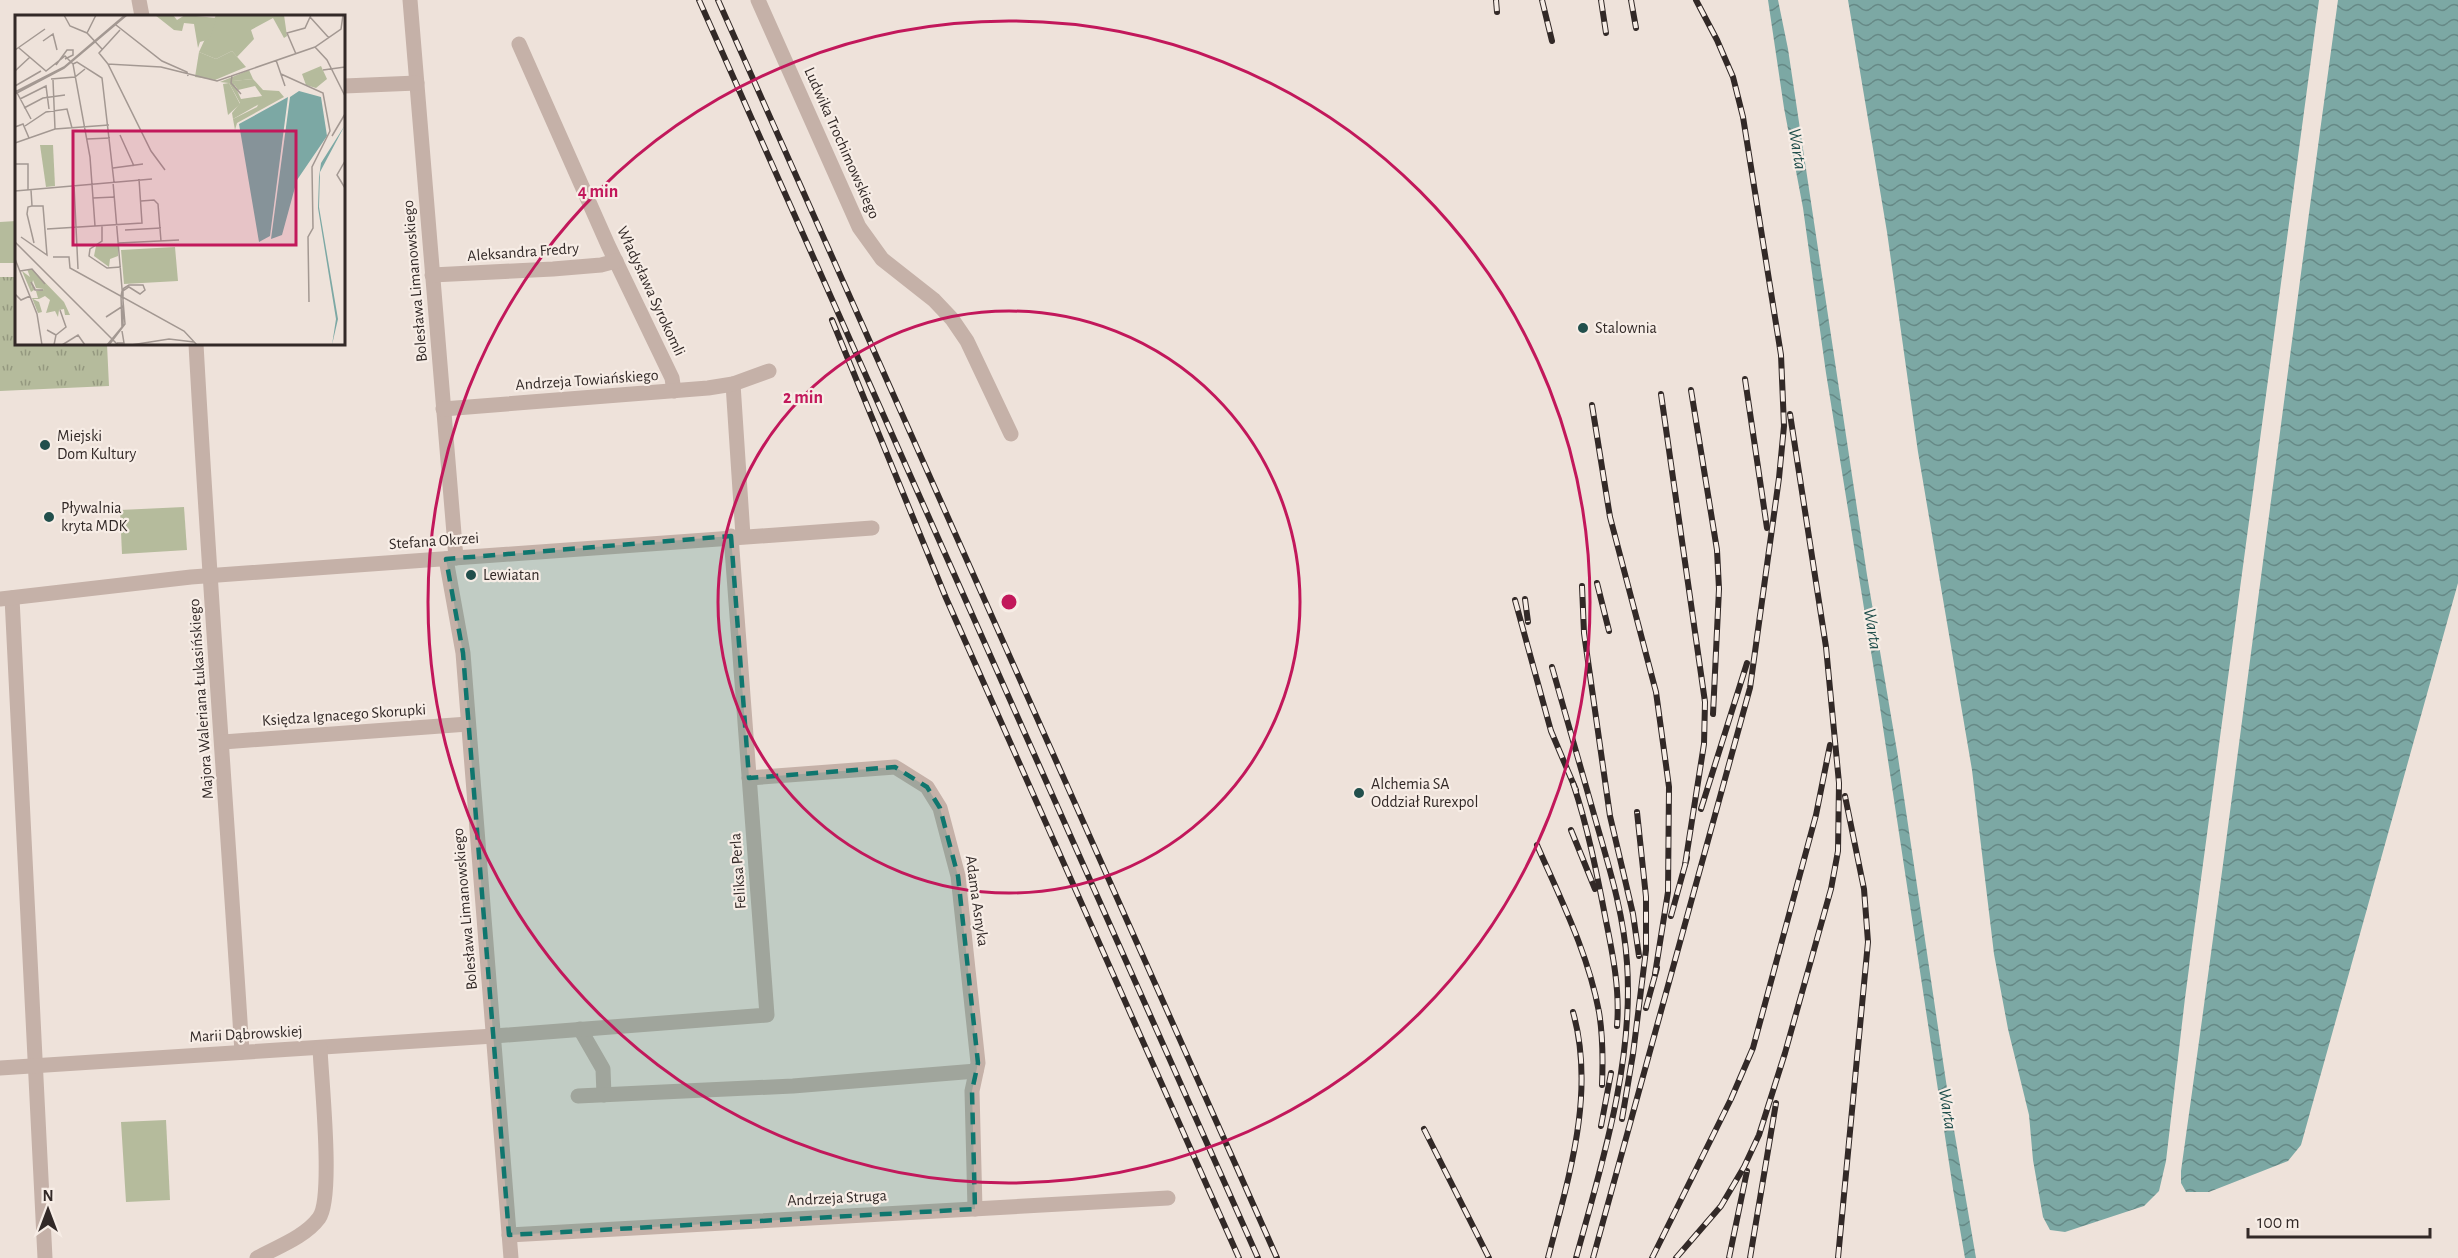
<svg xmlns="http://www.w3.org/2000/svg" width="2458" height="1258" viewBox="0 0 2458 1258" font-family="'Alegreya Sans',sans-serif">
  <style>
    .grass { fill: #b5bb9c }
    .park { fill: url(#park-tufts) }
    .water { fill: url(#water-waves) }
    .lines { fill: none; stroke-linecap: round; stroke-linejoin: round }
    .minor { stroke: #c5b1a8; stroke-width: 15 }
    .rail-casing { stroke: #322927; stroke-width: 6 }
    .rail { stroke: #f7ede6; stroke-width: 4; stroke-dasharray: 11; stroke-linecap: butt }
    .marked { fill: #0f766e; fill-opacity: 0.2; stroke: #0f766e; stroke-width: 4.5; stroke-dasharray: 12 8; stroke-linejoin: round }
    .ring { fill: none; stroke: #c2185b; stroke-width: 3 }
    .poi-dot { fill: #214f4c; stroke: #f7ede6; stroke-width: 2 }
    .labels { text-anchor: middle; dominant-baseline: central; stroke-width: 4.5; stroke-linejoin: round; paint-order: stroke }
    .street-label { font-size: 16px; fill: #322927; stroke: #f7ede6 }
    .poi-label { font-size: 16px; fill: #322927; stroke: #f7ede6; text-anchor: start }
    .water-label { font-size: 18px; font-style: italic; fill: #214f4c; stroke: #f7ede6 }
    .inset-road { fill: none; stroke: #a39892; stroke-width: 1.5 }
    .view { fill: #c2185b; fill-opacity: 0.15; stroke: #c2185b; stroke-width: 3 }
    .inset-edge { fill: none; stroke: #322927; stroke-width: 3 }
    .centre { fill: #c2185b; stroke: #f7ede6; stroke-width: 3 }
    .ring-label { font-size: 18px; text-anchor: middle; font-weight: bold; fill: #c2185b; stroke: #f7ede6; stroke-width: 4.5; stroke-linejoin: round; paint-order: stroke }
  </style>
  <defs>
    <pattern id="park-tufts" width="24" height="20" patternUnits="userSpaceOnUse" patternTransform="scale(1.5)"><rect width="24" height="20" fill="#b5bb9c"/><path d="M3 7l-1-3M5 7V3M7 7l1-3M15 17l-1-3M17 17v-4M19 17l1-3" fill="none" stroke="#94987f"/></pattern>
    <pattern id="water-waves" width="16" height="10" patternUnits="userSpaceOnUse" patternTransform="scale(1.5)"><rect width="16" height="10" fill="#7ca8a4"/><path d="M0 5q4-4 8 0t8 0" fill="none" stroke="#668986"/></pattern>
  </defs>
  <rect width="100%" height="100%" fill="#eee2da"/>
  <g class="grass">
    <polygon points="16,221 16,263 0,263 0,222"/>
    <polygon points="184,507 187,550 122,554 120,510"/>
    <polygon points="166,1120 170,1200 126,1202 121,1122"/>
  </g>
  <polygon class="park" points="0,277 16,277 16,344 107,344 109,386 0,391"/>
  <g class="water">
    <polygon points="1768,0 1778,0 1788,49 1867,575 1898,757 1948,1095 1976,1258 1965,1258 1953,1189 1879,701 1826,373 1803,208 1784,108"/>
    <polygon points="1848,0 2319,0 2185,998 2166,1161 2159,1191 2144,1206 2065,1232 2050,1230 2043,1217 2033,1160 2029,1115 2008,1029 1994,954 1972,770 1918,452 1887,232"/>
    <path d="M 2338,0 L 2458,0 L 2458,583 L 2301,1145 L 2288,1161 L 2209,1192 L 2186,1192 L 2181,1183 L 2181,1171 C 2236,781 2284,390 2338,0 Z"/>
  </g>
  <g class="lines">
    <g class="minor">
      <polyline points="139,0 142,16"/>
      <polyline points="410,0 456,558"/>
      <polyline points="758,0 859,227 882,259 934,300 952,319 967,341 1011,434"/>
      <polyline points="519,44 608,245 672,378 674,391"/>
      <polyline points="344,86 417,83"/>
      <polyline points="432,275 553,269 601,265 616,261"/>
      <path d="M 196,344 C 209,580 227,816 242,1052"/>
      <polyline points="733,384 743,536"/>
      <polyline points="443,409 708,388 733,384 769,371"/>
      <polyline points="446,559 463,653 511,1258"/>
      <polyline points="12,598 45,1258"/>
      <polyline points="0,599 191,577 872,528"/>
      <polyline points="223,742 468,724"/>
      <polyline points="749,778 895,767 927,787 940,808 958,876 978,1063 972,1091 975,1209"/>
      <polyline points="580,1029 603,1069 604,1095"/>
      <polyline points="0,1068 494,1036 767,1015 731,536"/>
      <polyline points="578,1096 793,1086 976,1071"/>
      <polyline points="509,1235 1168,1198"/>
      <path d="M 257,1258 C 277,1247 305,1237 319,1218 C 334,1198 321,1078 320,1048"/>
    </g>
    <g class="rail-casing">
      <g id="rail">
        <polyline points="699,0 1258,1258"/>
        <polyline points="718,0 1277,1258"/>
        <polyline points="1496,0 1497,12"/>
        <polyline points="1542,0 1552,41"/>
        <polyline points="1601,0 1606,33"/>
        <polyline points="1631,0 1636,28"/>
        <polyline points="832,320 946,598 1239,1258"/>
        <polyline points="1745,379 1767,528"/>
        <polyline points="1691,390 1717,550 1719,589 1713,714"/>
        <polyline points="1661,394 1705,702 1704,744 1685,865"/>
        <polyline points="1592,405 1610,517 1656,692 1669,787 1668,892 1655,974"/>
        <polyline points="1597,583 1609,631"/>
        <polyline points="1582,586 1584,633 1610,816 1633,914 1639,956"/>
        <polyline points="1525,599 1528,622"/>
        <polyline points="1515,600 1551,731 1576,790"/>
        <path d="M 1552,667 C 1567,720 1582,772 1597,825 C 1610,870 1624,916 1627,963 C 1634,1061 1602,1164 1576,1258"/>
        <path d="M 1573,783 C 1588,828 1597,874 1606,921 C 1613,955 1620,991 1617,1026"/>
        <polyline points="1701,809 1747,663"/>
        <polyline points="1571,830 1595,889"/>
        <path d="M 1537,845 C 1561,900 1588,953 1599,1012 C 1603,1036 1603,1061 1602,1085"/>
        <polyline points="1671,916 1687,858"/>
        <polyline points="1646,1008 1657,968"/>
        <polyline points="1622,1119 1633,1054 1646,950 1646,897 1637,812"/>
        <polyline points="1601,1126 1611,1073"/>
        <polyline points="1424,1129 1489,1258"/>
        <path d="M 1548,1258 C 1568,1179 1596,1094 1573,1012"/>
        <polyline points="1593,1258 1750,688 1779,478 1784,426 1781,355 1743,117 1733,77 1717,40 1696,0"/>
        <polyline points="1652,1258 1731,1099 1753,1048 1816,815 1830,745"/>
        <polyline points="1676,1258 1721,1206 1744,1167 1759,1135 1785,1053 1831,889 1838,851 1839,783 1826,647 1790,414"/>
        <polyline points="1729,1258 1747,1171"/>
        <polyline points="1750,1258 1776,1103"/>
        <polyline points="1838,1258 1868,942 1864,889 1845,796"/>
      </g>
    </g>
    <use href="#rail" class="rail"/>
  </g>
  <path class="marked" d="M 731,536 L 749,778 L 895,767 L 927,787 L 940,808 L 958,876 L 978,1063 L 972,1091 L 975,1209 L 509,1235 L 463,653 L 446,559 Z"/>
  <g class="ring">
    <circle cx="1009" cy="602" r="291"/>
    <circle cx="1009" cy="602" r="581"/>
  </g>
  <g class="poi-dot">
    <circle cx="1583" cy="328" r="6"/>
    <circle cx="45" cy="445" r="6"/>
    <circle cx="49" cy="517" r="6"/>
    <circle cx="471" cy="575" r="6"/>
    <circle cx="1359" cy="793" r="6"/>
  </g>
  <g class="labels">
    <g class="street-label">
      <text transform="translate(842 143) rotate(66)">Ludwika Trochimowskiego</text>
      <text transform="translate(523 252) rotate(-4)">Aleksandra Fredry</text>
      <text transform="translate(415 281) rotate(-95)">Bolesława Limanowskiego</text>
      <text transform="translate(651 291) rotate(65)">Władysława Syrokomli</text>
      <text transform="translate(587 380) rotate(-4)">Andrzeja Towiańskiego</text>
      <text transform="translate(434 541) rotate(-4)">Stefana Okrzei</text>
      <text transform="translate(201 699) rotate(-94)">Majora Waleriana Łukasińskiego</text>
      <text transform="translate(344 715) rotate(-4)">Księdza Ignacego Skorupki</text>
      <text transform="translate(738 871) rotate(-94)">Feliksa Perla</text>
      <text transform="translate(977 901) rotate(82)">Adama Asnyka</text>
      <text transform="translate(465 909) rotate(-95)">Bolesława Limanowskiego</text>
      <text transform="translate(246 1034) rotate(-3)">Marii Dąbrowskiej</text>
      <text transform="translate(837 1198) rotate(-3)">Andrzeja Struga</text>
    </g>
    <g class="poi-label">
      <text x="1595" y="328">Stalownia</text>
      <text x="57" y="436">Miejski<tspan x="57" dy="18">Dom Kultury</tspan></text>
      <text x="61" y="508">Pływalnia<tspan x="61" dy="18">kryta MDK</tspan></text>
      <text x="483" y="575">Lewiatan</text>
      <text x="1371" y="784">Alchemia SA<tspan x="1371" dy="18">Oddział Rurexpol</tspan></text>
    </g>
    <g class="water-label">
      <text transform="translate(1797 149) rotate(81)">Warta</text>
      <text transform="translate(1872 629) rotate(81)">Warta</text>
      <text transform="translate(1947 1109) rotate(81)">Warta</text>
    </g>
  </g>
  <g transform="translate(15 15)">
    <rect width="330" height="330" fill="#eee2da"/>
    <path d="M 201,0 L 269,0 L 272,21 L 269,23 L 258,3 L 236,15 L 239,24 L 222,42 L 217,36 L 201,44 L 184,37 ZM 234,55 L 238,64 L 218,66 L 226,84 L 247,81 L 246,88 L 218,104 L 217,98 L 225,88 L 214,68 L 205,67 ZM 160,232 L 163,266 L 109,269 L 106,235 ZM 12,254 L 17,254 L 49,287 L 55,300 L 50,300 L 49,294 L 44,295 L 43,302 L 40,296 L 31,298 L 35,285 L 30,281 L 24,284 L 18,284 L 24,287 L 27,297 L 23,298 L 17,283 L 23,283 L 21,276 L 29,274 L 21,273 L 18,265 L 16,274 L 18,268 L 19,275 L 16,277 L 7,256 L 15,262 Z" fill="#b5bb9c"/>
    <path d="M 140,0 L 158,0 L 162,5 L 170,0 L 202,3 L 195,24 L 185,27 L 183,33 L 179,9 L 169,8 L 167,16 L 159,15 ZM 217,36 L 231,52 L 200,65 L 180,62 L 184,37 L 201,44 ZM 306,51 L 312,64 L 301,73 L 291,70 L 287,59 ZM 238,64 L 248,75 L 264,76 L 269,82 L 222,108 L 220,115 L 218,104 L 242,92 L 247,81 L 240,71 L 223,75 L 217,66 ZM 214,68 L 225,89 L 213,100 L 208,69 Z" fill="#b5bb9c"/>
    <path d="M 103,230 L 103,241 L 95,244 L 94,252 L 79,241 L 81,231 Z" fill="#b5bb9c"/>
    <path d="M 25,130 L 38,130 L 40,171 L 31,172 Z" fill="#b5bb9c"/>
    <path d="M 284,76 L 306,82 L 312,121 L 282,165 L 267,220 L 256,224 L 275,82 ZM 273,82 L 255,221 L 244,227 L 224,109 ZM 330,110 L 305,157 L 304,192 L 323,304 L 317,330 L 321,304 L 303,193 L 304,162 L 306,148 Z" fill="#7ca8a4"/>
    <path class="inset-road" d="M 49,0 L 55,11 L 72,18 L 87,34M 295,2 L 314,23M 101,10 L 147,46 L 172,57 L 173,61M 72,18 L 81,0M 28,26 L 38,19 L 42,35M 300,32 L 312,45 L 330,81M 4,33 L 31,56 L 50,41 L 58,49 L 75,142 L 80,211M 0,35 L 30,14M 281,39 L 272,18 L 290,13 L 296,0M 261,45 L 270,71M 58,49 L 62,47 L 87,63 L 99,167M 93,49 L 84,38 L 105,15M 41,50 L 52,35 L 58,35 L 58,40 L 50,44M 308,55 L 330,52M 0,56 L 15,42M 266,59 L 308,78 L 315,116 L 297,152 L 298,213 L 293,222 L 294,287M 217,60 L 216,68 L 226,79M 36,64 L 60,62 L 70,54M 38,65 L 40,114M 0,71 L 26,56M 0,74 L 16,104M 0,77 L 49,52 L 110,0M 0,79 L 49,53 L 112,0M 5,84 L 31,71 L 34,94M 9,93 L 28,83 L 50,80M 10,111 L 31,97 L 52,94 L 57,113M 0,112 L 8,109 L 14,123M 105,120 L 119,151M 317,121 L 330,99M 72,124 L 95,123M 0,128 L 40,114 L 94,110M 330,146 L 322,160 L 330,173M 0,149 L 13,149 L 13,175M 98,153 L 128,149M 150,155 L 136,136 L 93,49 L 146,52 L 202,66 L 300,32 L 326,14 L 328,0M 59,170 L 63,254M 16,175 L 17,191 L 13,192 L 12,199 L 19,228M 0,176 L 137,164M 78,183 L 100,182M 126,186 L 139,185 L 143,189 L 146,226M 87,211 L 87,226 L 75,234 L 74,241 L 92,253 L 106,252M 32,214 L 127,208 L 124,164M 110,215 L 146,213M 6,222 L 32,240 L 28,191 L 17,191M 0,227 L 103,330M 104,228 L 164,225M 38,242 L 54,242 L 55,253 L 169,316 L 182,330M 0,244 L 22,299 L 27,330M 5,256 L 17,254 L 30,269M 20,274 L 16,267 L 20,275 L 28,275M 0,279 L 6,285 L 15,281M 91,302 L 108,291M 32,315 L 41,320 L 39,330M 41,320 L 51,312 L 45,295M 102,328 L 109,328 L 107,316M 47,330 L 63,320 L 70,330M 92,330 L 107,312 L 106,281 L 107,276 L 109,273 L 114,270 L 128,270 L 130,275 L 125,279 L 114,272 L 108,276 L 108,311 L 93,330M 94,330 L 110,309 L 98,167M 116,330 L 154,324 L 179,327"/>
    <path class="view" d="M 58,116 L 281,116 L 281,230 L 58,230 Z"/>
    <rect width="330" height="330" class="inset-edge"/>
  </g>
  <circle cx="1009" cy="602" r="9" class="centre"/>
  <g class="ring-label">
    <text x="598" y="197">4 min</text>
    <text x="803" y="403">2 min</text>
  </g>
  <g transform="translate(48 1210)" stroke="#f7ede6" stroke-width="4.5" paint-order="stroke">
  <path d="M0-4.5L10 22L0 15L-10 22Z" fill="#322927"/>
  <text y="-9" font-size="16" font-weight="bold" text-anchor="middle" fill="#322927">N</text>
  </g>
  <path d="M2248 1228v9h182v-9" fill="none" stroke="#322927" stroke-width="3"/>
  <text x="2257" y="1228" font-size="18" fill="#322927" stroke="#f7ede6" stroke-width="4.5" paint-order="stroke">100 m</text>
</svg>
